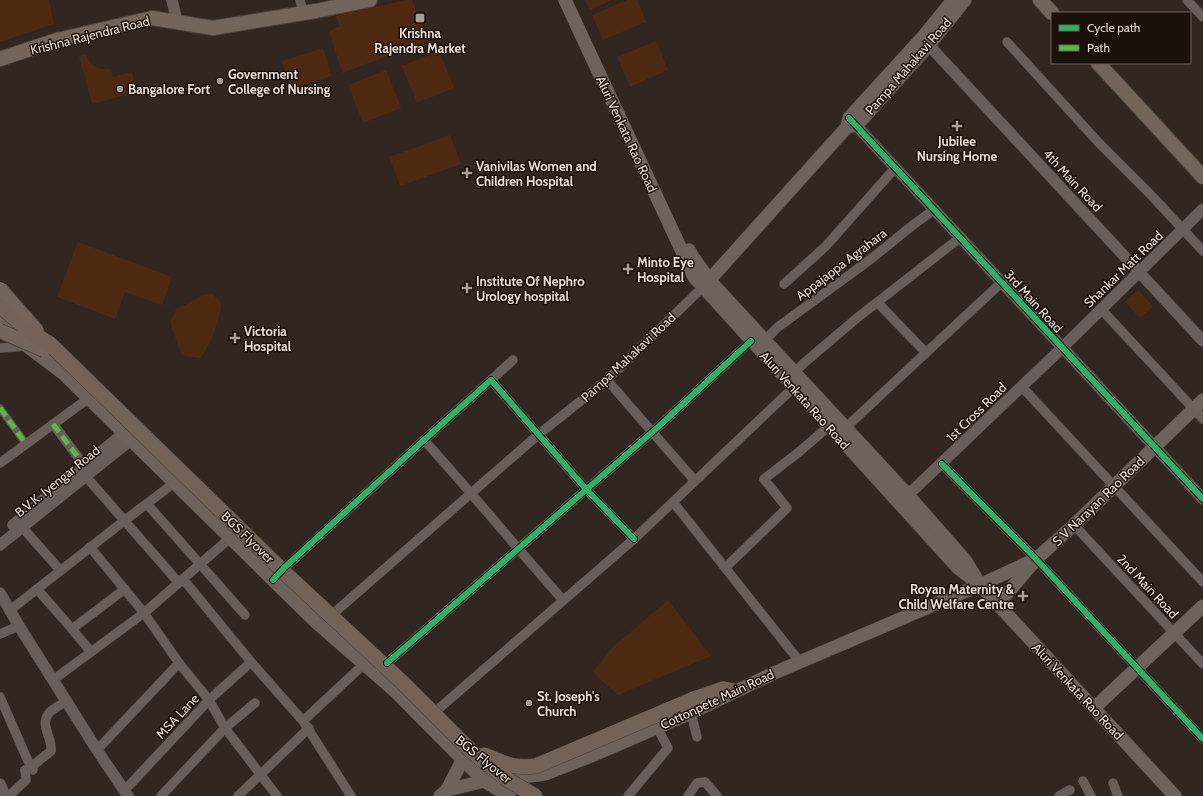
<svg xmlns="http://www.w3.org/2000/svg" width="1203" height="796" viewBox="0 0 1203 796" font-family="Cabin,sans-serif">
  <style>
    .green { fill: #4d2912 }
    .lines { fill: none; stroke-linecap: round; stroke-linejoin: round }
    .pedestrian-casing { stroke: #4b423c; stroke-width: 8 }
    .minor-casing { stroke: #4b423c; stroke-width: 10 }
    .tertiary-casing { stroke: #4b423c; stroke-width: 12 }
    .secondary-casing { stroke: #4b423c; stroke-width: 14 }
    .primary-casing { stroke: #4b423c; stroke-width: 16 }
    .trunk-casing { stroke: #4b423c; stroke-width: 16 }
    .pedestrian { stroke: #685f5a; stroke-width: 7 }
    .minor { stroke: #685f5a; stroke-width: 9 }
    .tertiary { stroke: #685f5a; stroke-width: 11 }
    .secondary { stroke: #6e625c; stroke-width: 13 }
    .primary { stroke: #74655c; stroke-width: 14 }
    .trunk { stroke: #736258; stroke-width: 15 }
    .primary-bridge-casing { stroke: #4b423c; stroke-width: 16; stroke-linecap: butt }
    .trunk-bridge-casing { stroke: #4b423c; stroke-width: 16; stroke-linecap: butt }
    .primary-bridge { stroke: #74655c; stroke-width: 14 }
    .trunk-bridge { stroke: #736258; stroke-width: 15 }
    .quiet { stroke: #58b947; stroke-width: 5; stroke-dasharray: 10 5; stroke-linecap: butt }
    .cycleway-casing { stroke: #1a110b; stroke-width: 8 }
    .cycleway { stroke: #2db169; stroke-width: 6 }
    .poi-dot { fill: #aa9d96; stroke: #1a110b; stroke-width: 1.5 }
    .labels { text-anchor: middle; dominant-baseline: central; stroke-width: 3; stroke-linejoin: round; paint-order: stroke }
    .poi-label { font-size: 13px; font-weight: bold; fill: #ebddd6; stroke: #1a110b; text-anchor: start }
    .street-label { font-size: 13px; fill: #ebddd6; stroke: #1a110b }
  </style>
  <rect width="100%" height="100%" fill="#322720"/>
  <g class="green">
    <polygon points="0,0 49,0 54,24 0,42"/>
    <polygon points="406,0 412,0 428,41 342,73 329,31 340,26 336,16"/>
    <polygon points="585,0 612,0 590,10"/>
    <polygon points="627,0 637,0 646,22 603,40 592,15"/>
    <polygon points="656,41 668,70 630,87 617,57"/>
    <polygon points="323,48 332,76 291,89 282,61"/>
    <polygon points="439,51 454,88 417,103 402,66"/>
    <path d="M 86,54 C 90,67 99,70 111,69 L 113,77 L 132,72 L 137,92 L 92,104 L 79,56 Z"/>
    <polygon points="386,70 401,108 363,123 348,85"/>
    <polygon points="450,135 461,164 400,186 389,157"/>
    <polygon points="78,242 172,277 162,305 125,292 115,319 57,297"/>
    <polygon points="1138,290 1153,306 1140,318 1125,302"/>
    <path d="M 211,293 L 221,302 C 222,315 209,350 200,358 L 185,356 L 180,351 L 170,322 L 177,308 C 189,305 198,295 211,293 Z"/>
    <polygon points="668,600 711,656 618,695 592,672 612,648"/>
  </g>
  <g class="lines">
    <g class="pedestrian-casing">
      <polyline id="pedestrian" points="0,408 26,444"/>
    </g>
    <g class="minor-casing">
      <g id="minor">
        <polyline points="300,0 303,13"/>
        <polyline points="1187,0 1203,17"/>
        <polyline points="1007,42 1099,143 1151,195 1203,251"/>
        <polyline points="784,284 826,246 896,167"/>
        <polyline points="878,303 926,353"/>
        <polyline points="1101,309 1203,419"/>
        <polyline points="765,340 778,327 871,259 913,225 935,209"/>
        <polyline points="0,348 27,346"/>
        <polyline points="794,373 804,363 857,318 961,237"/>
        <polyline points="491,380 513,360"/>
        <polyline points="607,380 695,481"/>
        <polyline points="1022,387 1203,582"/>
        <polyline points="53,424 84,465"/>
        <polyline points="842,431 1002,282"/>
        <path d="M 424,440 C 471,492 516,547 563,600"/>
        <polyline points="0,463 89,398"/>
        <polyline points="942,464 1036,559 1203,739"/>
        <polyline points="81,471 179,583"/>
        <polyline points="673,502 800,662"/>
        <polyline points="147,504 245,615"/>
        <polyline points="1074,525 1203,664"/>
        <polyline points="22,527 60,570"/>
        <polyline points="90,547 144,613 179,663 209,700 225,728 277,796"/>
        <polyline points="726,567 787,508 764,479 799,452 828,427"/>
        <polyline points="279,573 424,440 491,380 586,489 634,539"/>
        <polyline points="183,579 251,662 303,721 351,796"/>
        <polyline points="37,589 72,629 91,652"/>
        <polyline points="9,611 124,521 174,483"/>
        <polyline points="334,613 539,434 607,380 702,288"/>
        <polyline points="72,629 125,589"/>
        <polyline points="0,634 19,626"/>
        <polyline points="387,663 657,428 751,341"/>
        <polyline points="53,680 144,613 230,538"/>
        <polyline points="0,697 28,761 33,770"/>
        <polyline points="435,712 634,539 793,388"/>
        <polyline points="691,713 697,737"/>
        <polyline points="303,721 364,664"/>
        <polyline points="97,750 179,663"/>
        <polyline points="1083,781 1091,796"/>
        <polyline points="1113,783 1118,796"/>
        <polyline points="124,791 209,700 251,662"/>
        <path d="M 9,796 L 26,780 L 25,770 L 31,767 L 51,751 C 53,737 38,725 50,712 C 54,708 61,705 66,701"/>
        <polyline points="161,796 225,728 255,703"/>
        <polyline points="238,796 309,728"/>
        <polyline points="628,796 668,748 657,727"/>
        <polyline points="688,796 697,783 705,782 717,796"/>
        <polyline points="1059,796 1070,790"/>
      </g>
    </g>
    <g class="tertiary-casing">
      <g id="tertiary">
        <polyline points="172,0 177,21"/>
        <polyline points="924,40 1203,341"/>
        <polyline points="851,120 1203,499"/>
        <polyline points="908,495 1062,348 1203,209"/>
        <polyline points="13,525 131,427"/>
        <polyline points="0,545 137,435"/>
        <polyline points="0,593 19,626 97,750 128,796"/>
        <polyline points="0,784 5,796"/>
      </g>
    </g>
    <g class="secondary-casing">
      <g id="secondary">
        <polyline points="565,0 694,277 958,568 980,585 1175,796"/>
        <polyline points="847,127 857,125 929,45 965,0"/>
        <polyline points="689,250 693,257 710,281 908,495 965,560 976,578"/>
        <polyline points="704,286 847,127 849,118 922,38 953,0"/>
        <polyline points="0,321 27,346 64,374 273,580 317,623 395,691 484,781 509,796"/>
        <polyline points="998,604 1033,563"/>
        <polyline points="1094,708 1203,606"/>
        <polyline points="447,790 463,759"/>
        <polyline points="440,796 447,790 484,781 509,777 521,777 545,774 591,756 693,712 774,673 980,585 1036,559 1074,525 1203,400"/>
      </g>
    </g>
    <g class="primary-casing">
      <g id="primary">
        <polyline points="1040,0 1052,13"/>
        <polyline points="0,59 57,40 152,18 213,28 316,11 370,0"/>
        <polyline points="1098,63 1203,177"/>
      </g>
    </g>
    <g class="trunk-casing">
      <polyline id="trunk" points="694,699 723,689 734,691"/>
    </g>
    <use href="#pedestrian" class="pedestrian"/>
    <use href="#minor" class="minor"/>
    <use href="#tertiary" class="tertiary"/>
    <use href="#secondary" class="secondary"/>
    <use href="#primary" class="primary"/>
    <use href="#trunk" class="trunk"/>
    <g class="primary-bridge-casing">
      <g id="primary-bridge">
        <polyline points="0,289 37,331"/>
        <polyline points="0,331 44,350"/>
      </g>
    </g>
    <g class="trunk-bridge-casing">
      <g id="trunk-bridge">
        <polyline points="0,306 32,333 50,344 287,575 403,683 471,751 508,780 535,796"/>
        <path d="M 484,755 C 504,763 513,769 536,766 L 694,699"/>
      </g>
    </g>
    <use href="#primary-bridge" class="primary-bridge"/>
    <use href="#trunk-bridge" class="trunk-bridge"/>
    <g class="quiet">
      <polyline points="0,408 26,444"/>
      <polyline points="53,424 84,465"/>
    </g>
    <g class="cycleway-casing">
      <g id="cycleway">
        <polyline points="849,118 1203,499"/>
        <polyline points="942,464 1036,559 1203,739"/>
        <polyline points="273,580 285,567 424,440 491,380 586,489 634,539"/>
        <polyline points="387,663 657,428 751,341"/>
      </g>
    </g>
    <use href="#cycleway" class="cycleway"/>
  </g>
  <g class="poi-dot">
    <rect x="415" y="13" width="10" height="10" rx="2"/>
    <circle cx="220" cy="81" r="4"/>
    <circle cx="120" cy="89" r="4"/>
    <path d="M955 120h4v4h4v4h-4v4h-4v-4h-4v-4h4z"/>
    <path d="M465 167h4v4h4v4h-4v4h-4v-4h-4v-4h4z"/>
    <path d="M626 263h4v4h4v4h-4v4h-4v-4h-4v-4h4z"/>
    <path d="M465 282h4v4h4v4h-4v4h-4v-4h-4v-4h4z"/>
    <path d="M233 332h4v4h4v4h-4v4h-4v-4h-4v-4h4z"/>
    <path d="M1021 590h4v4h4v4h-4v4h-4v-4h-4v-4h4z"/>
    <circle cx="529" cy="703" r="4"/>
  </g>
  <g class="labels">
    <g class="poi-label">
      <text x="420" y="33" text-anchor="middle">Krishna<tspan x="420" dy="15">Rajendra Market</tspan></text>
      <text x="228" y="74">Government<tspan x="228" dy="15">College of Nursing</tspan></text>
      <text x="128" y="89">Bangalore Fort</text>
      <text x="957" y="141" text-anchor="middle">Jubilee<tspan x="957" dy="15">Nursing Home</tspan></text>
      <text x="476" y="166">Vanivilas Women and<tspan x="476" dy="15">Children Hospital</tspan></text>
      <text x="637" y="262">Minto Eye<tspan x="637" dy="15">Hospital</tspan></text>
      <text x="476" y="281">Institute Of Nephro<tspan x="476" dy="15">Urology hospital</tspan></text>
      <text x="244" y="331">Victoria<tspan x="244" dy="15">Hospital</tspan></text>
      <text x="1014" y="589" text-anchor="end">Royan Maternity &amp;<tspan x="1014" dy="15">Child Welfare Centre</tspan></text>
      <text x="537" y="696">St. Joseph's<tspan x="537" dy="15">Church</tspan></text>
    </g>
    <g class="street-label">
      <text transform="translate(90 35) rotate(-14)">Krishna Rajendra Road</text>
      <text transform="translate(908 66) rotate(-49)">Pampa Mahakavi Road</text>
      <text transform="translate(627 134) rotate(65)">Aluri Venkata Rao Road</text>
      <text transform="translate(1073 180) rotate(47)">4th Main Road</text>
      <text transform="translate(841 264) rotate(-37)">Appajappa Agrahara</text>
      <text transform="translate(1123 269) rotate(-44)">Shankar Matt Road</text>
      <text transform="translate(1034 301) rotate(48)">3rd Main Road</text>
      <text transform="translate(628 357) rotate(-43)">Pampa Mahakavi Road</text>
      <text transform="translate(805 400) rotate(48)">Aluri Venkata Rao Road</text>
      <text transform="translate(976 412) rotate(-44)">1st Cross Road</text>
      <text transform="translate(57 481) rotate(-39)">B.V.K. Iyengar Road</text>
      <text transform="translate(1098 501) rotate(-44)">S V Narayan Rao Road</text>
      <text transform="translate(248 537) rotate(44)">BGS Flyover</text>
      <text transform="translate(1148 586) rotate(47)">2nd Main Road</text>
      <text transform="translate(1078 691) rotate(47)">Aluri Venkata Rao Road</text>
      <text transform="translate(717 699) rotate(-25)">Cottonpete Main Road</text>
      <text transform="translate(177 716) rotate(-47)">MSA Lane</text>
      <text transform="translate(484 759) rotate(39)">BGS Flyover</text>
    </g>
  </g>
  <rect x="1051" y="12" width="140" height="52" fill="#1a110b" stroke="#6e635c"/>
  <rect x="1059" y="25" width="20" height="6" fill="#2db169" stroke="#6e635c"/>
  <text x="1087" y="32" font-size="12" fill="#ebddd6">Cycle path</text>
  <rect x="1059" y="45" width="20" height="6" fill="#58b947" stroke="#6e635c"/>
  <text x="1087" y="52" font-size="12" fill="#ebddd6">Path</text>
</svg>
